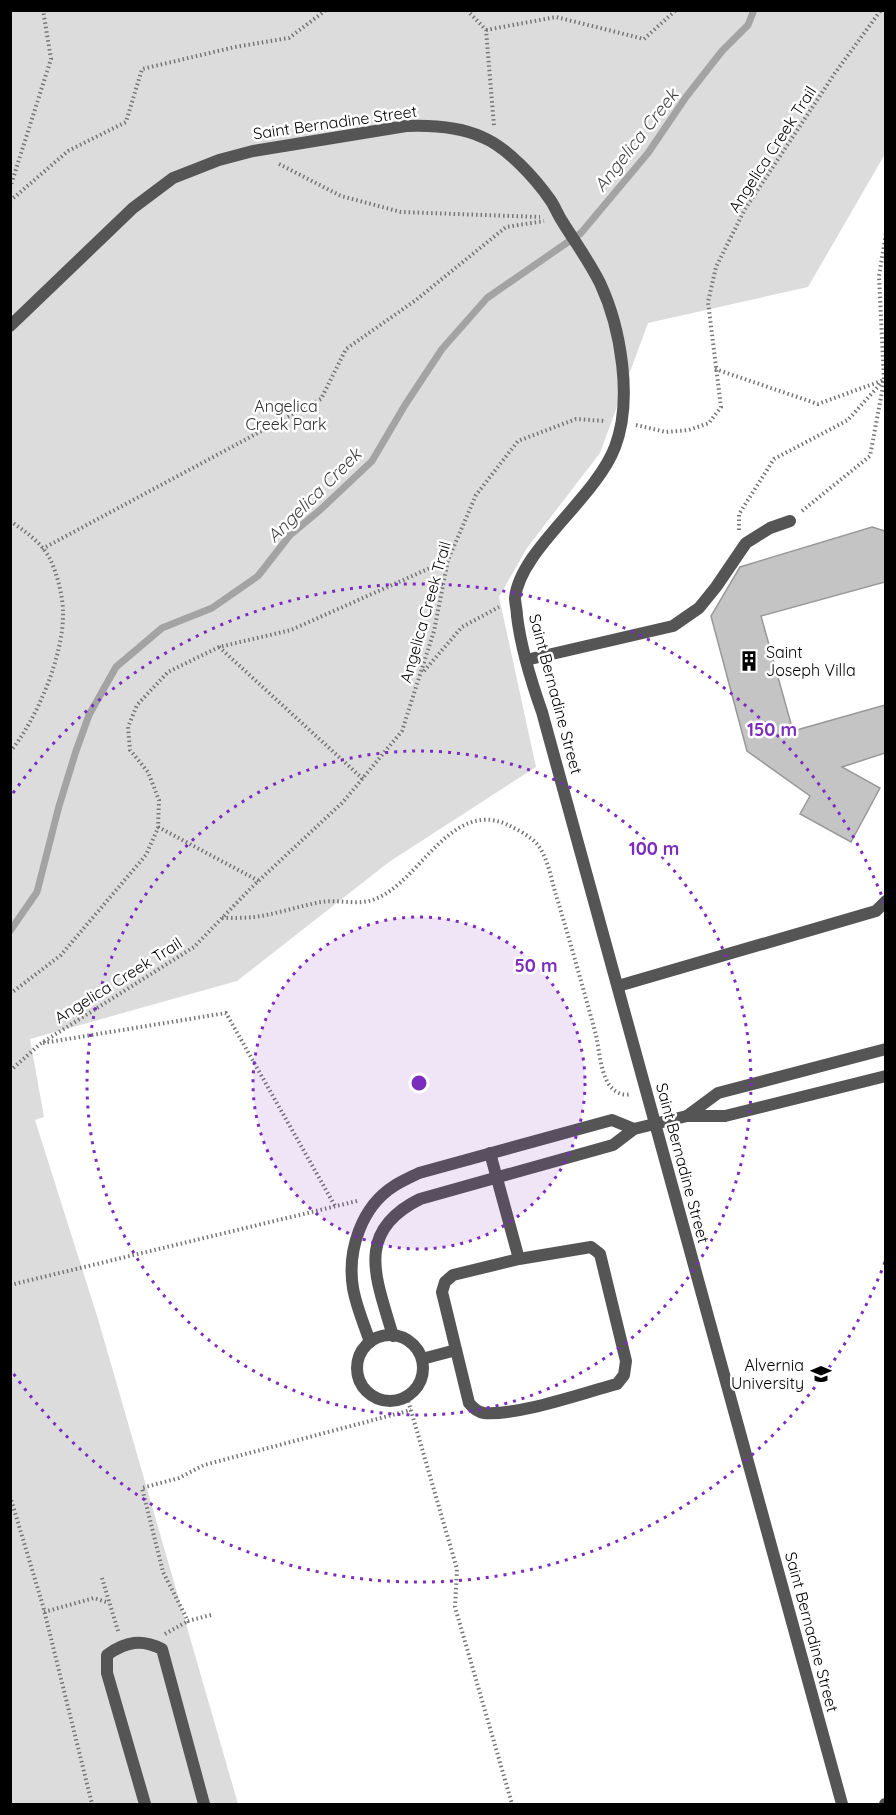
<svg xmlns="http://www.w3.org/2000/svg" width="896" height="1815" viewBox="0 0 896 1815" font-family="Quicksand,sans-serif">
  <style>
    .green { fill: #dcdcdc }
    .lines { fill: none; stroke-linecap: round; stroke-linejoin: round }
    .stream { stroke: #a3a3a3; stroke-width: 7 }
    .building { fill: #c4c4c4; stroke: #999; stroke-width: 1.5 }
    .path { stroke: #777; stroke-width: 4; stroke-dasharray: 1.5 3; stroke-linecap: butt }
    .service { stroke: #555; stroke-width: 12 }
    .minor { stroke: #555; stroke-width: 12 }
    .ring { fill: none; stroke: #7b2cbf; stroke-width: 3; stroke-dasharray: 3 6 }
    .labels { text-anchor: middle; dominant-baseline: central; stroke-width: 5; stroke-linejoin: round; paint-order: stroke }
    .street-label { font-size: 16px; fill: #000; stroke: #fff }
    .park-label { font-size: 16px; fill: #333; stroke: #fff }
    .poi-label { font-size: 16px; fill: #000; stroke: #fff; text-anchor: start }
    .water-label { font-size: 18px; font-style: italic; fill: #444; stroke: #fff }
    .centre { fill: #7b2cbf; stroke: #fff; stroke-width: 3 }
    .ring-label { font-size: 18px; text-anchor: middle; font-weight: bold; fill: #7b2cbf; stroke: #fff; stroke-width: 5; stroke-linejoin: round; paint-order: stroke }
  </style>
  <rect width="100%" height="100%" fill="#fff"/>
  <polygon class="green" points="11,11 885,11 885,154 808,287 648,323 600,453 527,548 499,597 536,767 389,862 237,981 30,1039 44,1117 35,1120 98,1319 238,1804 11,1804"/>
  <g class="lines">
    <polyline class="stream" points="10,931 37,892 59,806 76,751 89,715 116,667 162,628 212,608 258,576 290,535 320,510 372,461 405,405 442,349 487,298 581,233 648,153 686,97 722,51 748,25 754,10"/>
  </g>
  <polygon class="building" points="872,527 885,531 885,582 761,616 793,731 885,705 885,753 842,767 880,788 851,842 800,814 810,796 747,751 711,616 740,567"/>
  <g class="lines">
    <g class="path">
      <polyline points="467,10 486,30 494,126"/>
      <polyline points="486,30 556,17 644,39 676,10"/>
      <polyline points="279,164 341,196 401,212 540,217"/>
      <polyline points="10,188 51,59 43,10"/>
      <polyline points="10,201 68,151 126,122 142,69 235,47 289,38 326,10"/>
      <polyline points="715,369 818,404 884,380 879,276 886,233"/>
      <polyline points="636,425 666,432 689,430 709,423 721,407 708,302 716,267 745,209 835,73 881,10"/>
      <polyline points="802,511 870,456 884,381"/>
      <path d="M 10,521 C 25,531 42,543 50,559 C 57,573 63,597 63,612 C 64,655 37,719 10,752"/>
      <polyline points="739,530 739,514 774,459 848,420 883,381"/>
      <polyline points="42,549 321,399 346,349 416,300 506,227 544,221"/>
      <polyline points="219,647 363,779"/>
      <polyline points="424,671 462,627 499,607"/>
      <polyline points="158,827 259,881"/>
      <path d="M 222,918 C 233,918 244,918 254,917 C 277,914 299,906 321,902 C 339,899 358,906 375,899 C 419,883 450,800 506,824 C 516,829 529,835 537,844 C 548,857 551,879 556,895 C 570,941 583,988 596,1035 C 599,1049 600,1066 606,1079 C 610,1089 620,1097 631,1094"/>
      <polyline points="10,994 61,955 146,855 158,828 159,800 148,772 130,750 128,727 137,705 168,672 219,647 291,630 448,560"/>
      <polyline points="43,1043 226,1013 335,1206"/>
      <polyline points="10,1071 40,1044 194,947 252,887 343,802 402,731 434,631 448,560 476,495 518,441 576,419 605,421"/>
      <polyline points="10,1285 357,1201"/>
      <polyline points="407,1397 457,1569 455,1607 512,1804"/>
      <polyline points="10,1496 43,1606 92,1804"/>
      <polyline points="102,1578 118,1631"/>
      <polyline points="44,1612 94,1598 109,1603"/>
      <polyline points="211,1615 188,1621 163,1572 142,1488 179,1478 204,1465 411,1410"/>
      <polyline points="165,1634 188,1621"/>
    </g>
    <g class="service">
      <polyline points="526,660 673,626 699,608 716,587 746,543 770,528 790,521"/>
      <polyline points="618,986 876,911 886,901"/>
      <polyline points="886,1049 718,1093 687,1116 725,1116 886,1076"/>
      <polyline points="634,1129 687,1116"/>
      <path d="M 490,1153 L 519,1259 L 453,1275 L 445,1282 L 442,1292 L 469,1403 C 473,1408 477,1412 484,1413 C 518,1416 582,1393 617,1384 L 624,1375 L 626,1361 L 600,1254 L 591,1247 L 519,1259"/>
      <circle cx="390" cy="1368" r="33"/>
      <path d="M 370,1342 C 364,1324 356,1306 353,1288 C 347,1251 361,1207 394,1186 C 402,1181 411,1177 419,1173 L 612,1120 L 634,1129 L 613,1145 L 420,1199 C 353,1232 377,1280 393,1336"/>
      <polyline points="422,1359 456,1350"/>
      <path d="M 145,1804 L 107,1673 L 107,1655 C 126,1641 142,1639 162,1649 L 204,1804"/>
    </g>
    <g class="minor">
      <path d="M 10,326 L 133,208 L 173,178 L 219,160 L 253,151 L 406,126 C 431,125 458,126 482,137 C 507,147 536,179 551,201 C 555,207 558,215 562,221 C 575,242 589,261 600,283 C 621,328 633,400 615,447 C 595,499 520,550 515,598 C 515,603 517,610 517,616 C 521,649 531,681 542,712 L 842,1804"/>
      <polyline points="885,1804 886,1804"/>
    </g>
  </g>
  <circle cx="419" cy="1083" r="166" fill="#7b2cbf" fill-opacity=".12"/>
  <g class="ring">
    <circle cx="419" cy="1083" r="166"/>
    <circle cx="419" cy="1083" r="332"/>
    <path d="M885 1262A499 499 0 0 1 13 1373M13 793A499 499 0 0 1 885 904"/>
  </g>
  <defs>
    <g id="building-bare" transform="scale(1.62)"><path d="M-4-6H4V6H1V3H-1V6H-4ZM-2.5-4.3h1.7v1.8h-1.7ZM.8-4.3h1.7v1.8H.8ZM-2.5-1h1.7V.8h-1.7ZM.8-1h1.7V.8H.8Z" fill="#000" stroke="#fff" stroke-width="2.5" paint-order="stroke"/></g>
    <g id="university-bare" transform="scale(1.62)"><path d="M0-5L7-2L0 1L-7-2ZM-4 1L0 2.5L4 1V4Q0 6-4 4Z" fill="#000" stroke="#fff" stroke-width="2.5" paint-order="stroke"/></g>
  </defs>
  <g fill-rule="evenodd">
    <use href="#building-bare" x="749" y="661"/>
    <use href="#university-bare" x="821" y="1374"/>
  </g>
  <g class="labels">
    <g class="street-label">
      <text transform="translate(335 122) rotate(-8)">Saint Bernadine Street</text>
      <text transform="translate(772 149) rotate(-57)">Angelica Creek Trail</text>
      <text transform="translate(425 612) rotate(-74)">Angelica Creek Trail</text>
      <text transform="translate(556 694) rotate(75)">Saint Bernadine Street</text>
      <text transform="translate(118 980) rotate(-32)">Angelica Creek Trail</text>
      <text transform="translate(683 1163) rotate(75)">Saint Bernadine Street</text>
      <text transform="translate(812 1632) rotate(75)">Saint Bernadine Street</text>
    </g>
    <g class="park-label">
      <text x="286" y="406">Angelica<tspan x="286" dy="18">Creek Park</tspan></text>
    </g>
    <g class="poi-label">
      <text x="766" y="652">Saint<tspan x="766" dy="18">Joseph Villa</tspan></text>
      <text x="804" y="1365" text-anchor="end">Alvernia<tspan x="804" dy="18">University</tspan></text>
    </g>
    <g class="water-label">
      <text transform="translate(636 140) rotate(-52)">Angelica Creek</text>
      <text transform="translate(314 495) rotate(-45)">Angelica Creek</text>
    </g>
  </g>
  <circle cx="419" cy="1083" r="9" class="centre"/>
  <g class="ring-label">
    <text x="772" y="736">150 m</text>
    <text x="654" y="855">100 m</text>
    <text x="536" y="972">50 m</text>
  </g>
  <rect width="896" height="1815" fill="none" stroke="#000000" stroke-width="24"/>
</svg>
